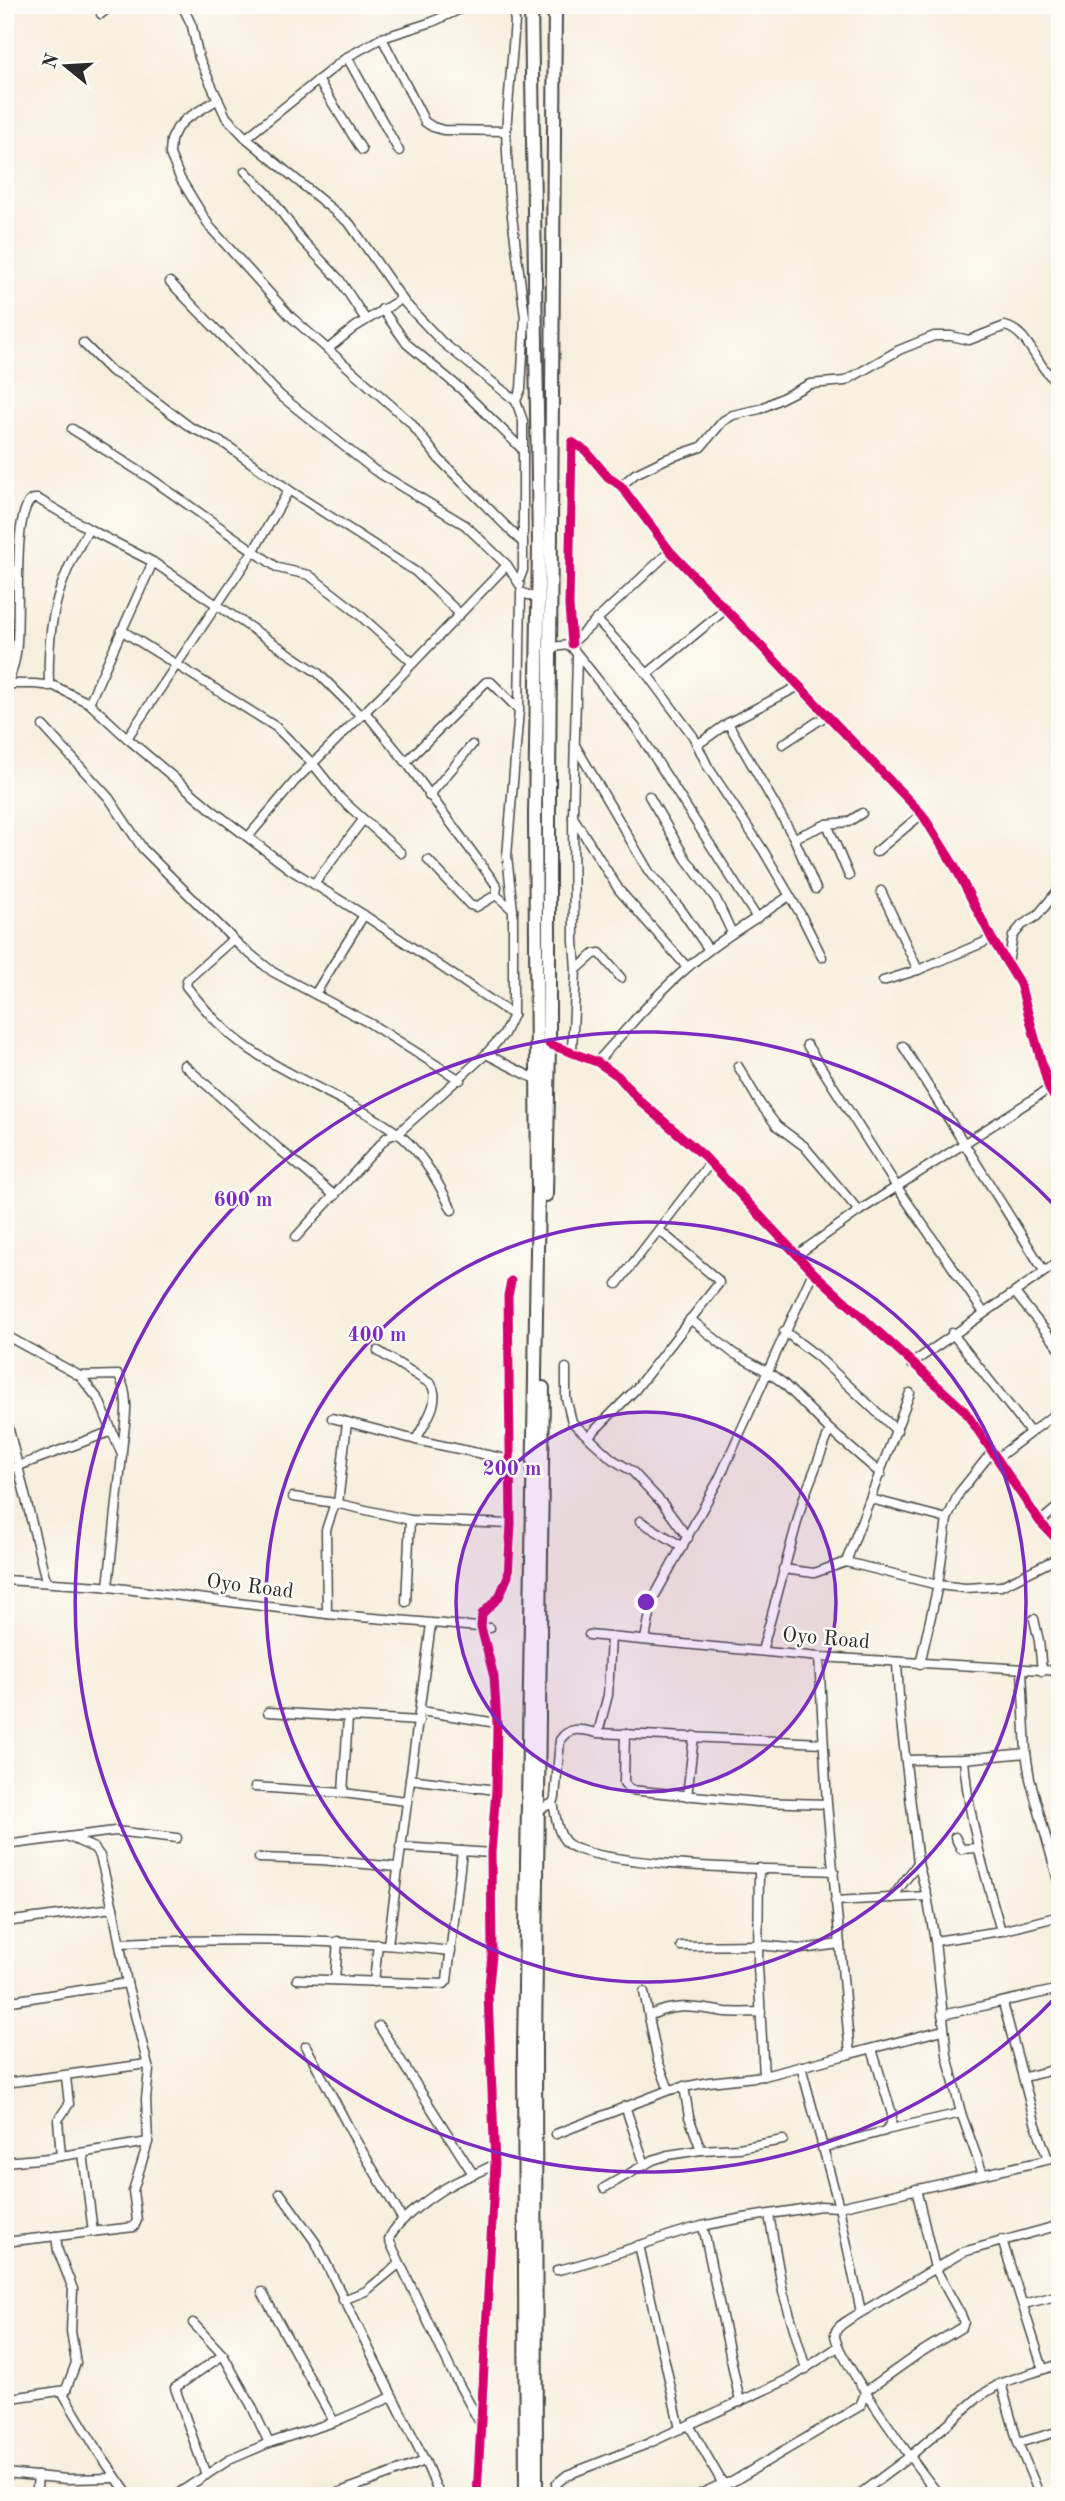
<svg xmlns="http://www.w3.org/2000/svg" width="1065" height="2501" viewBox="0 0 1065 2501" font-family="'Old Standard TT',serif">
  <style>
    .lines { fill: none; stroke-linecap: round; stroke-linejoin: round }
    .minor-casing { stroke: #494846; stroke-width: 11 }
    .highway-casing { stroke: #494846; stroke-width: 16 }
    .minor { stroke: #fff; stroke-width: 8 }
    .highway { stroke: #fff; stroke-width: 12 }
    .cycleway-casing { stroke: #fdfcf7; stroke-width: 13 }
    .cycleway { stroke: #d6006c; stroke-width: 9 }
    .ring { fill: none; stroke: #7b2cbf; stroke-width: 3.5 }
    .labels { text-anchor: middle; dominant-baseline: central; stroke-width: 5; stroke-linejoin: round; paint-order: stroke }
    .street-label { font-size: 21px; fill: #2b2b2b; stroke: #fdfcf7 }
    .centre { fill: #7b2cbf; stroke: #fdfcf7; stroke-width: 3.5 }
    .ring-label { font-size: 21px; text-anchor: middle; font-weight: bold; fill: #7b2cbf; stroke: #fdfcf7; stroke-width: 5; stroke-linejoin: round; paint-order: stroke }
  </style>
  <rect width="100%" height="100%" fill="#fdfcf7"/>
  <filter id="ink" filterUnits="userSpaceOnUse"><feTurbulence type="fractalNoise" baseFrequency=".0143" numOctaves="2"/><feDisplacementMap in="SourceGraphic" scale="14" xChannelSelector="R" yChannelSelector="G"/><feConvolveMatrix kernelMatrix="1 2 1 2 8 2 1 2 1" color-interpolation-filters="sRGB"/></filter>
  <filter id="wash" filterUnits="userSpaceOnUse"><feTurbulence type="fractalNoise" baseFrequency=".00686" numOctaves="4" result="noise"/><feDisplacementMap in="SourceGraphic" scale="28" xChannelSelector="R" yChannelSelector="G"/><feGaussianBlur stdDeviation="1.57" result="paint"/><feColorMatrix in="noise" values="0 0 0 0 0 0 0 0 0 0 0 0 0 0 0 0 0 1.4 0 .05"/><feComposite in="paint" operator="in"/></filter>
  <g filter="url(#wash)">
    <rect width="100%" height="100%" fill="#f6efdd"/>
  </g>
  <g filter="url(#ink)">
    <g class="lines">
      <g class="minor-casing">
        <g id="minor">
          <polyline points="182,5 192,26 199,58 226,117 246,138 350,224 405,303 442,342 516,401 523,421 523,570 519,581"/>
          <polyline points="512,5 515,21 506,131 509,193 525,317 521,389 516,401"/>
          <polyline points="101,14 112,5"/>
          <polyline points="382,38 425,122 433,127 443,130 506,131"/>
          <polyline points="347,57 399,151"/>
          <polyline points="318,80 362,150"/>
          <polyline points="218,99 186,119 177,128 171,140 170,154 180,178 210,227 290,316 410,422 439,459 523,543"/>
          <polyline points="246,138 347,57 382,38 432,22 469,5"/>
          <polyline points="245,171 268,194 301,239 339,279 366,320"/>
          <polyline points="170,282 281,396 374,470 465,525 507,565 520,585"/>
          <polyline points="382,309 407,344 461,389 523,450"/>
          <polyline points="83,343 111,371 126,379 190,427 225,444 289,490 416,572 459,613"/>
          <polyline points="328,349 355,327 401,299"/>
          <polyline points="72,429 150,478 278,568 309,575 353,609 413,663"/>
          <path d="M 621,486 L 635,474 L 666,459 L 701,447 L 723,421 L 733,415 L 760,409 L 810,384 L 845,381 L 899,350 L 934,336 L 951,336 L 969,340 L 1005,326 C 1031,332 1036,371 1060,383"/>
          <polyline points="596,619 643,669 693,736 708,767 763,850 801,915 822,957"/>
          <polyline points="121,630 276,727 313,764 341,799 401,853"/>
          <polyline points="572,644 569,606 572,442 586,451 608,477 621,486 670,551 922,814 955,867 992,939 1020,984 1049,1089 1060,1107"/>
          <polyline points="570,645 636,728 757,918"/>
          <polyline points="551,647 570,645 670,551"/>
          <polyline points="647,674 726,609"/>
          <polyline points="5,684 34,684 54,686 89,703 127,738 212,810 291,870 364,915 513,1015"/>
          <path d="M 8,684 C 11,674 15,663 16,653 C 21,621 12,525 29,502 C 32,498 34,499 38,499 L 89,529 L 153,562 L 318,673 L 361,716"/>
          <path d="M 49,686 C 47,623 56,583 89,529"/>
          <polyline points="89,703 153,562"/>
          <polyline points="365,712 406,762 497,886 496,895 513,910"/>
          <polyline points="728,723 794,838 816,889"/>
          <polyline points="43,726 109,798 143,849 240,946 273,972 371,1024 460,1080"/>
          <polyline points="127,738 254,550 289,490"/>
          <polyline points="783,744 826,716"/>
          <polyline points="575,745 649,872 680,908 709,950"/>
          <polyline points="697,745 728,723 799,686"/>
          <polyline points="406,762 486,682 491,682 519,710"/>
          <polyline points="429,796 472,745"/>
          <polyline points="649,796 686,859 716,899 732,933"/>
          <polyline points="573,817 619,890 687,967"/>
          <polyline points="827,824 849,876"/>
          <polyline points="248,837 295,781 392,685 507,565"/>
          <polyline points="794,838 827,824 848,822 862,813"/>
          <polyline points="876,852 922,814"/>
          <polyline points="428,860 470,905 476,907 496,895"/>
          <polyline points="314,884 363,820"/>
          <polyline points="881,891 918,970"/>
          <path d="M 233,939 L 187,980 L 186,986 C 205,1010 225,1033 251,1050 C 296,1081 351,1100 396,1132 C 420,1149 439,1183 452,1210"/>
          <polyline points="1008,963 1013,936 1022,925 1037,916 1060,888"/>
          <polyline points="576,970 594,954 600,953 621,978"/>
          <polyline points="883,981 918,970 992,939"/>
          <polyline points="315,994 364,915"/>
          <polyline points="549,1044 597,1062 618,1076 639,1100 704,1156 813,1272 964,1410 1040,1522 1060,1543"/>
          <polyline points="807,1045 897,1187 984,1313"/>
          <polyline points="903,1046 1044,1271"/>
          <polyline points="572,1051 576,970 574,941 573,816 577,656"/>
          <polyline points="486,1054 537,1080"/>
          <path d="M 597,1062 C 626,1030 654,996 687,968 C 718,940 755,920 789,896"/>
          <polyline points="184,1065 278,1148 335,1196"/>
          <polyline points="738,1066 761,1105 777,1126 804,1146 859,1211"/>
          <polyline points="296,1237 387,1137 398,1133 486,1054 504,1034 513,1015 513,910 507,856 519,710 521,592 538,599"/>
          <polyline points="797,1255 859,1211 1049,1089"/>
          <polyline points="617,1284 710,1163"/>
          <polyline points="1015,1293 1060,1349"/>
          <polyline points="690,1319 733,1353 768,1372 783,1383 830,1430 881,1474"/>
          <polyline points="784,1331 817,1356 897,1431"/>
          <polyline points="952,1333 1030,1432"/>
          <polyline points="5,1335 80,1376 99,1400 122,1455 108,1587"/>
          <path d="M 378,1351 L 431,1384 C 442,1402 424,1423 416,1440"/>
          <polyline points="911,1364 1060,1261"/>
          <polyline points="566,1368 566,1398 572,1422 612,1459 632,1471 663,1504 688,1538"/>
          <path d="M 80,1376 L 118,1375 C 132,1396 124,1427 122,1451"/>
          <polyline points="5,1413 46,1581"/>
          <polyline points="332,1418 416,1440 511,1460"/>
          <polyline points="589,1436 635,1390 719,1283 718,1280 659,1230"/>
          <polyline points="996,1459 1060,1410"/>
          <polyline points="5,1471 112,1431"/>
          <polyline points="293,1497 335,1503 410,1520 511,1524"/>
          <polyline points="871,1499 947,1519"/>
          <polyline points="338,1504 347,1422"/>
          <polyline points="640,1521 683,1547"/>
          <polyline points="1040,1522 1060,1505"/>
          <polyline points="846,1562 910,1393"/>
          <polyline points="783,1569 814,1573 846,1562 938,1585 965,1588 1001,1586 1060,1557"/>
          <polyline points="5,1580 101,1586 327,1614 490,1628"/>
          <polyline points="406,1602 410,1520"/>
          <polyline points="327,1614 326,1530 335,1503"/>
          <polyline points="1034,1619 1039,1641 1042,1671"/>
          <polyline points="589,1635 819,1657 1060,1671"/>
          <polyline points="645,1639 653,1599 719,1479 813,1272"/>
          <polyline points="762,1651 803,1500 830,1430"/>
          <polyline points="897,1663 900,1713 918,1863 927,1896 935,1941 947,2055 961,2113 983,2174"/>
          <polyline points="920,1664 938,1585 947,1519 959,1493 991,1453"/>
          <polyline points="1022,1670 1026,1753 1030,1779 1060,1888"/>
          <polyline points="421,1711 497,1723"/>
          <polyline points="268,1712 419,1721"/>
          <polyline points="598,1733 608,1695 611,1637"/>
          <polyline points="625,1733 624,1783 630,1790 757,1802 827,1804"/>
          <path d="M 964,1759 C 968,1818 985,1875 1001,1931"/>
          <polyline points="906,1760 964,1759 1026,1753"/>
          <polyline points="410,1779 496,1790"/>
          <polyline points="255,1787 343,1793 406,1801"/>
          <polyline points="343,1793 348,1718"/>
          <polyline points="687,1796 694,1736"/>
          <path d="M 553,1803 C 556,1816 557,1834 567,1843 C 595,1868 787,1869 834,1871"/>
          <path d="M 538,1810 L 553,1803 L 555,1798 L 560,1740 C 570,1725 582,1730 598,1733 L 823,1743"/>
          <polyline points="955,1837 961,1849 978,1848"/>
          <polyline points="5,1845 115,1831 177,1838"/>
          <polyline points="400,1847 462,1851"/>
          <polyline points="259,1858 321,1860 397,1867"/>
          <polyline points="759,1868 758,1966 764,2076"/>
          <polyline points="892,1898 918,1863"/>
          <polyline points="835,1901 927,1896"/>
          <polyline points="5,1922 113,1908"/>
          <polyline points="935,1941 1001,1931 1060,1916"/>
          <path d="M 121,1943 C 233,1938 340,1939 451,1951"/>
          <polyline points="388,1944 431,1624"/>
          <polyline points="681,1946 758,1945 801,1949 840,1944"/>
          <polyline points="297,1979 444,1984 447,1981 462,1851 491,1853"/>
          <polyline points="335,1980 338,1941"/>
          <polyline points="374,1982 378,1944"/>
          <polyline points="644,1992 658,2061 669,2090"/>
          <polyline points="5,2002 127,1983"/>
          <polyline points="1003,2003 1035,2122 1048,2159"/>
          <polyline points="942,2015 1060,1989"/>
          <path d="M 649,2016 C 676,2002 698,2008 726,2012 C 738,2013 749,2012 761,2012"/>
          <polyline points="379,2026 473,2174"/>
          <polyline points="306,2046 351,2132 403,2220"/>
          <polyline points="850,2054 943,2030"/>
          <polyline points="801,2066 839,2207 861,2312"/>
          <polyline points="1025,2077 1060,2068"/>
          <polyline points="5,2083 147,2064"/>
          <polyline points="684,2086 689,2117 701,2150"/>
          <polyline points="625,2106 645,2165"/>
          <polyline points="886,2130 961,2113"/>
          <polyline points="556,2134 669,2090 709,2082 764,2076 850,2054 827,1804 819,1657"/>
          <polyline points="822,2148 885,2131 891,2124 892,2114 872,2049"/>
          <polyline points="83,2153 93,2232"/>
          <polyline points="61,2156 58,2120 69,2104 66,2077"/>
          <polyline points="5,2162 49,2158 148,2142"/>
          <polyline points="604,2188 653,2160 668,2155 701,2150 739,2148 783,2140"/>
          <polyline points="280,2193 316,2243 425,2461 440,2496"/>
          <polyline points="769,2215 783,2292 806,2369"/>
          <polyline points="703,2226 740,2402"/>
          <polyline points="56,2236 58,2251 73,2289 71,2331 76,2363 64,2395 97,2450 129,2496"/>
          <polyline points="1002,2240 1043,2369"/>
          <polyline points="5,2242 134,2227 137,2220 133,2191 148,2142 146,2099 149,2070 127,1983 113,1908 100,1856 94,1848 69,1837"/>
          <polyline points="639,2245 680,2429"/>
          <path d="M 557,2270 C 607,2260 653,2238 702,2226 C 741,2217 781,2213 820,2206 L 839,2207 L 1060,2157"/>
          <polyline points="262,2292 334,2422"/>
          <polyline points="343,2300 366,2291 399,2264"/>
          <polyline points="1024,2304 1060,2295"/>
          <polyline points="193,2323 223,2355 251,2405 269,2443"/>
          <polyline points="1001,2383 1018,2443 1040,2496"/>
          <polyline points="5,2399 66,2390"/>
          <path d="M 479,2421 L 451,2370 L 389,2240 C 393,2222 437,2192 454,2183 C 467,2176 482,2172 495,2164"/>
          <polyline points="689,2425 730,2496"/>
          <polyline points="1018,2443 1060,2431"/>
          <polyline points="5,2473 67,2479 116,2478"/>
          <polyline points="206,2475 175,2388 223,2355"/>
          <polyline points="36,2496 38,2476"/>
          <polyline points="174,2496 229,2460 269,2443 334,2422 392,2397"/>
          <polyline points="329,2496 425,2461"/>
          <polyline points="477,2496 495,2164 488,1995 492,1955 491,1853 496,1790 497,1723 494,1677 481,1627 482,1614 499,1597 508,1576 511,1524 508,1296 511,1281"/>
          <polyline points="558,2496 556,2484 567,2475 647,2444 791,2378 838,2347"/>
          <polyline points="696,2496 722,2484 732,2482 860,2406 866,2391 918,2354 962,2327 964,2322 961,2315 935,2268 916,2189"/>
          <polyline points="857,2496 909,2457 980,2396 1001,2383 1060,2364"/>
          <path d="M 940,2496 C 923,2475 833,2353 835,2334 C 836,2327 844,2323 850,2319 L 963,2252 L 1060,2225"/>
        </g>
      </g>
      <g class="highway-casing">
        <g id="highway">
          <polyline points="546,1195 549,1044 549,785 555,5"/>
          <polyline points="526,2496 524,2049 538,1192 535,816 539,546 531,5"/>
          <polyline points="536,2496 535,2042 543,1388"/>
        </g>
      </g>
      <use href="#minor" class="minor"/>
      <use href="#highway" class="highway"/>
      <g class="cycleway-casing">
        <g id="cycleway">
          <polyline points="572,644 569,606 572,442 586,451 608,477 621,486 670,551 922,814 955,867 992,939 1020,984 1049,1089 1060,1107"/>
          <polyline points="549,1044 597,1062 618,1076 639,1100 704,1156 813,1272 964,1410 1040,1522 1060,1543"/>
          <polyline points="477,2496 495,2164 488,1995 492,1955 491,1853 496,1790 497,1723 494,1677 481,1627 482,1614 499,1597 508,1576 511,1524 508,1296 511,1281"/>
        </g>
      </g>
      <use href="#cycleway" class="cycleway"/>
    </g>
  </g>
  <circle cx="646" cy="1602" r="190" fill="#7b2cbf" fill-opacity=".12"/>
  <g class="ring">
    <circle cx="646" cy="1602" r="190"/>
    <circle cx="646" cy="1602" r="380"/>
    <path d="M1059 1994A570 570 0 1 1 1059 1210"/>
  </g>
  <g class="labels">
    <g class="street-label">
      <text transform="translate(250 1587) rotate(7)">Oyo Road</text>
      <text transform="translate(826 1639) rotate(5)">Oyo Road</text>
    </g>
  </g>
  <circle cx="646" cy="1602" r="10" class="centre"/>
  <g class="ring-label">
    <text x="243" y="1206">600 m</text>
    <text x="377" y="1341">400 m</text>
    <text x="512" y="1475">200 m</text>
  </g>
  <rect width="1065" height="2501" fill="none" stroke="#fdfcf7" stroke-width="28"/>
  <g transform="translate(66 66) rotate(288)" stroke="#fdfcf7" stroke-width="5" paint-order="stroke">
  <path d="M0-5L12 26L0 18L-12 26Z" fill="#2b2b2b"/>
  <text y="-10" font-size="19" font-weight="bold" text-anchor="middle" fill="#2b2b2b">N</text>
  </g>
</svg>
